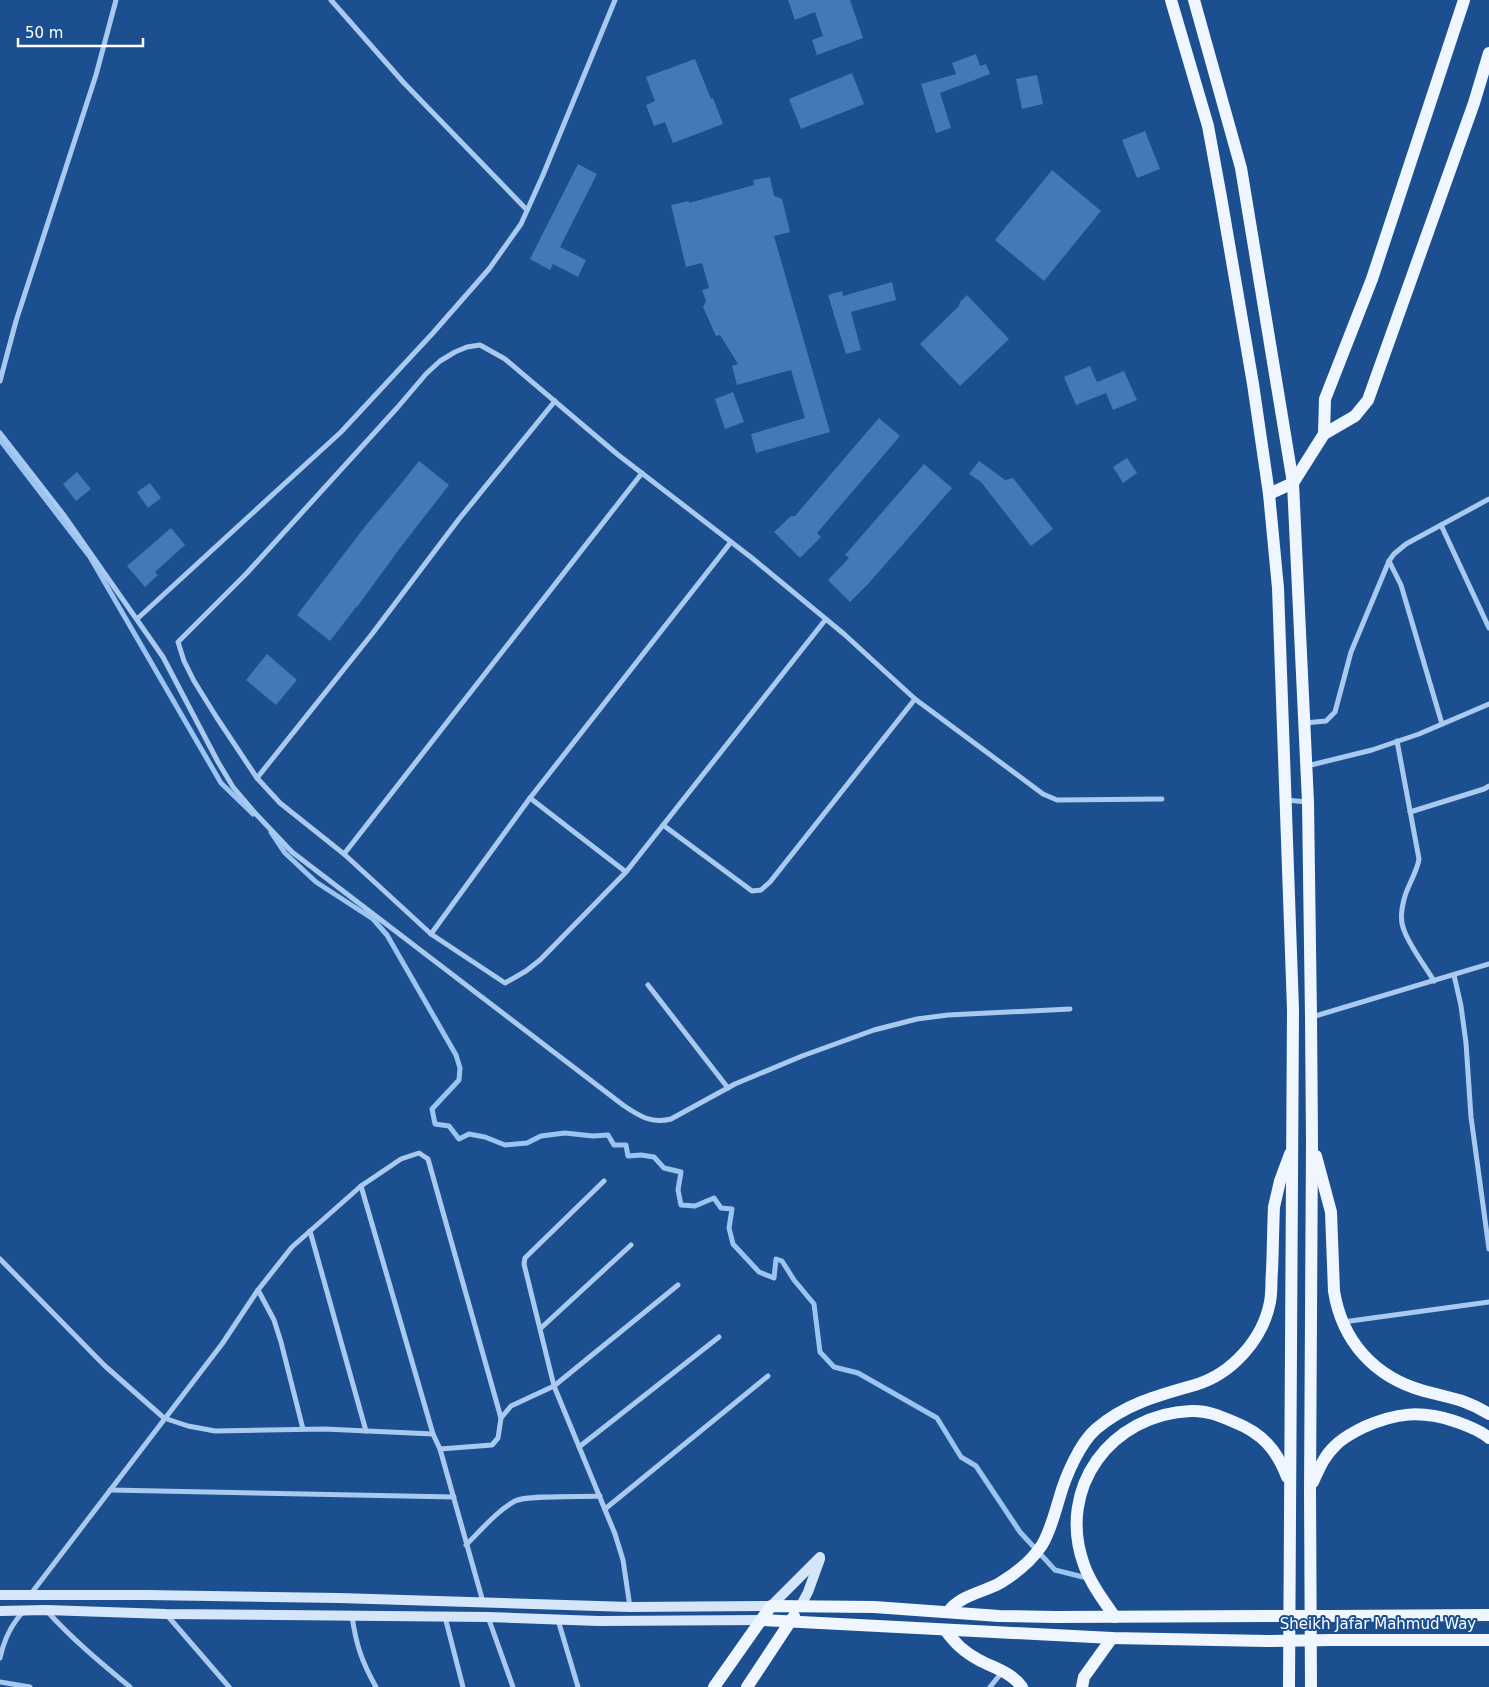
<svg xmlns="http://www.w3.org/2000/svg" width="1489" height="1687" viewBox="0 0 1489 1687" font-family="'DejaVu Sans',sans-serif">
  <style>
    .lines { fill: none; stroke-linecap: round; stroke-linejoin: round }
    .stream { stroke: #9cc4f0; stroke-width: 5 }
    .building { fill: #4478b7 }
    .street { stroke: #a9c9ee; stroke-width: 5 }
    .secondary { stroke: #d6e6fa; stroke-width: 10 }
    .primary { stroke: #f0f6ff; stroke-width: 12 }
    .primary-bridge { stroke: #f0f6ff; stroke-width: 12 }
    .labels { text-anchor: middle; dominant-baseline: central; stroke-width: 4; stroke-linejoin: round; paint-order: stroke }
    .street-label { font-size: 15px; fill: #fff; stroke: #1b4f8f }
  </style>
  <rect width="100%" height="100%" fill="#1b4f8f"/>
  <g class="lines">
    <g class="stream">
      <polyline points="0,440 90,557 221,783 253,814"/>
      <polyline points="271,832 285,853 316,882 373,919 387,935 456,1055 460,1068 459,1080 432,1109 435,1124 449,1126 459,1139 469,1134 485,1137 505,1145 527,1143 541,1136 565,1133 593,1136 608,1135 614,1145 626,1145 628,1156 641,1155 654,1157 664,1168 681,1172 678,1190 681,1205 695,1206 714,1198 721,1208 732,1209 729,1228 733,1244 759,1272 774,1278 776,1259 782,1261 794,1280 814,1304 820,1352 834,1367 858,1373 937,1418 961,1457 976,1466 1020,1532 1055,1570 1083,1577"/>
    </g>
  </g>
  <g class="building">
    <polygon points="788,0 850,0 863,38 817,55 812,40 823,36 815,12 795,20"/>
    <polygon points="976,54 980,66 986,64 990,74 940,93 951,128 936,133 921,84 956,74 952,63"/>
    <polygon points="695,59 711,99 713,98 723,124 673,143 665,122 654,126 646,105 655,101 646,77"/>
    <polygon points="852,73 864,104 801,129 789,99"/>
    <polygon points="1037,75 1043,104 1022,109 1016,79"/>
    <polygon points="1145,131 1160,169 1137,178 1122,140"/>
    <polygon points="578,164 597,174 560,247 586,260 578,277 553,264 550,270 530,259"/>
    <polygon points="1052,170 1101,211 1044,281 995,240"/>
    <polygon points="770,177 774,196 782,199 790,232 774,236 830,432 756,453 751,434 805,418 791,370 737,385 732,366 738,364 720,335 716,336 703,307 706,301 702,290 709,288 702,263 686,267 671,205 689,201 689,203 754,185 753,180"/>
    <polygon points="892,282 896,300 851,312 861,350 846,354 828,295 842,291 843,296"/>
    <polygon points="967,295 1009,339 960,386 920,344 959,306 960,302"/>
    <polygon points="1090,366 1097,382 1124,371 1137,400 1113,410 1106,393 1076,405 1064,377"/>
    <polygon points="733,392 744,422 725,429 715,399"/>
    <polygon points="879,418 900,436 817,533 821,537 800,558 774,532 791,516 795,516"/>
    <polygon points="1127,458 1137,473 1123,483 1113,467"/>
    <polygon points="419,461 449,485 400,548 357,607 356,607 330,641 297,615 367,524 400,485"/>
    <polygon points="979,461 1005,480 1013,478 1053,529 1031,546 981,482 969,474"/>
    <polygon points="924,464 952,488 869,583 850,602 828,580 849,558 845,555"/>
    <polygon points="77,472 91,489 76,501 63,484"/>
    <polygon points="150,483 161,498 148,508 137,492"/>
    <polygon points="171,528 185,545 155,572 158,575 145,587 127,566"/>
    <polygon points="267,654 297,680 276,705 246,680"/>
  </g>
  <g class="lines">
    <g class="street">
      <polyline points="331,0 404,83 527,210"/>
      <polyline points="0,381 16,321 96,75 116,0"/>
      <path d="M 0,433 L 63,514 L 163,657 L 218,762 L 233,787 L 256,814 L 292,852 L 623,1105 C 639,1116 651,1124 671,1119 L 735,1084 L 802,1056 L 874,1030 L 917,1019 L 948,1015 L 1070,1009"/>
      <polyline points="1441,525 1489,628"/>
      <polyline points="1389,561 1401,585 1442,724"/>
      <polyline points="137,619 341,432 432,334 489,269 521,224 543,175 615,0"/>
      <polyline points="826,619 626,872 540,960 526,971 505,983 431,934 344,854 280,803 257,778 217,718 194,681 184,661 178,642 246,574 397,408 426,374 440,361 455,352 467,347 480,345 505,359 617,454 752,558 844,634 915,699 1043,794 1057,800 1162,799"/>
      <polyline points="1304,723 1326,721 1335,712 1351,652 1389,561 1394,554 1406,544 1489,499"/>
      <path d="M 1397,741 L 1419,859 C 1417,872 1409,883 1405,896 C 1402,906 1399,919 1404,930 C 1409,945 1425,966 1434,981"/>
      <polyline points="1307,766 1372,750 1419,734 1489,704"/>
      <polyline points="257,778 372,634 459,519 555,401"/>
      <polyline points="530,798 626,872"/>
      <polyline points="1286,800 1307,802"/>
      <polyline points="1410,812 1484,789 1489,786"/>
      <polyline points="663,825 752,891 761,890 770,882 915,699"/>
      <polyline points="344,854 642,473"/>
      <polyline points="431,934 530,798 731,542"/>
      <polyline points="1454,975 1461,1006 1466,1043 1471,1117 1489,1249"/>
      <polyline points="648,985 728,1088"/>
      <polyline points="1312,1017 1489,964"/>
      <polyline points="604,1181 528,1255 525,1258 524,1264 554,1386 615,1534 623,1560 630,1607"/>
      <polyline points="361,1186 433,1434 440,1449 483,1602"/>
      <polyline points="310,1231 366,1431"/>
      <polyline points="0,1259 105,1366 164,1418 188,1426 215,1431 324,1429 433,1434"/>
      <polyline points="258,1290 274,1320 281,1342 303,1429"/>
      <polyline points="1343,1322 1489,1302"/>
      <polyline points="541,1328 631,1245"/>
      <polyline points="579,1447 719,1337"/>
      <polyline points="440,1449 492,1445 498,1438 501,1418 511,1406 554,1386 678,1285"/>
      <polyline points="110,1490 454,1497"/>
      <polyline points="605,1509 768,1376"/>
      <path d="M 466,1545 C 481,1530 497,1511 515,1501 C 527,1495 584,1497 600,1496"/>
      <polyline points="30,1595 222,1344 258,1290 292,1247 361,1186 401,1159 419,1153 428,1159 501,1418"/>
      <path d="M 46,1610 C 72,1639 101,1663 130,1687"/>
      <polyline points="166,1614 229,1687"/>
      <path d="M 352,1616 C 356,1645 362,1662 376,1687"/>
      <polyline points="445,1617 463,1687"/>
      <polyline points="488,1617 513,1687"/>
      <polyline points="558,1620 578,1687"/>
      <path d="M 0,1658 C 4,1640 11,1624 24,1611"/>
      <polyline points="0,1682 30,1687"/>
      <polyline points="990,1687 1003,1671"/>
    </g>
    <g class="secondary">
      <polyline points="0,1595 147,1595 339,1598 630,1607 771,1606 820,1557"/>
      <polyline points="800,1607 808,1592 820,1559"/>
      <polyline points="0,1611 46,1610 166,1614 488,1617 598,1621 762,1620"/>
    </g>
    <g class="primary">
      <polyline points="1171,0 1208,126 1221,197 1253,384 1269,494 1278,588 1293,1009 1289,1687"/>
      <polyline points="1194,0 1241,168 1293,483 1308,802 1311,1017 1312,1142 1310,1489 1311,1687"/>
      <polyline points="1324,434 1325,399 1372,279 1464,0"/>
      <polyline points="1269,494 1293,483 1324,434 1355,416 1368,400 1474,103 1489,53"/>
      <path d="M 1316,1156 L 1331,1212 L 1334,1291 C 1342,1341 1374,1377 1424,1391 C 1450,1398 1465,1399 1489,1414"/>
      <path d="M 1313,1482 C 1319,1469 1324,1456 1335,1446 C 1342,1438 1354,1432 1364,1427 C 1396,1413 1420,1410 1454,1421 C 1465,1425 1480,1430 1489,1438"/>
      <path d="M 948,1612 C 960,1595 982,1593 1000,1583 C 1015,1574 1032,1560 1042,1545 C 1051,1530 1055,1512 1060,1496 C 1066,1475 1080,1443 1096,1429 C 1125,1404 1159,1395 1195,1385 C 1232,1374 1263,1339 1270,1302 C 1272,1292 1271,1281 1272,1271 C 1273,1250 1273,1228 1274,1207 L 1280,1181 L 1290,1154"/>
      <polyline points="1332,1616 1489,1615"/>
      <path d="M 1115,1617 C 1103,1600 1091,1584 1084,1565 C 1056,1488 1111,1414 1191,1411 C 1206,1410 1220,1416 1234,1422 C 1262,1433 1277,1450 1287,1477"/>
      <polyline points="762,1620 1112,1638 1268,1641"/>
      <path d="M 946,1631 C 956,1644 964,1652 979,1660 C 994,1668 1011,1672 1022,1687"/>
      <polyline points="1332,1640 1489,1640"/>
      <polyline points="714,1687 771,1606 874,1607 999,1616 1055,1617 1269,1616"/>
      <polyline points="747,1687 794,1616"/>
      <polyline points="1082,1687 1084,1677 1112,1638"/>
    </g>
    <g class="primary-bridge">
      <polyline points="1269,1616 1332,1616"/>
      <polyline points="1268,1641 1332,1640"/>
    </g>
  </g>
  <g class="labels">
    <g class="street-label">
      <text x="1378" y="1624">Sheikh Jafar Mahmud Way</text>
    </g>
  </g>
  <path d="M18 38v8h125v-8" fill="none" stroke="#ffffff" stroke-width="2.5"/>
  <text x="25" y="38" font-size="15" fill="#ffffff" stroke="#1b4f8f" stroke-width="4" paint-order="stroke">50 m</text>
</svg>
